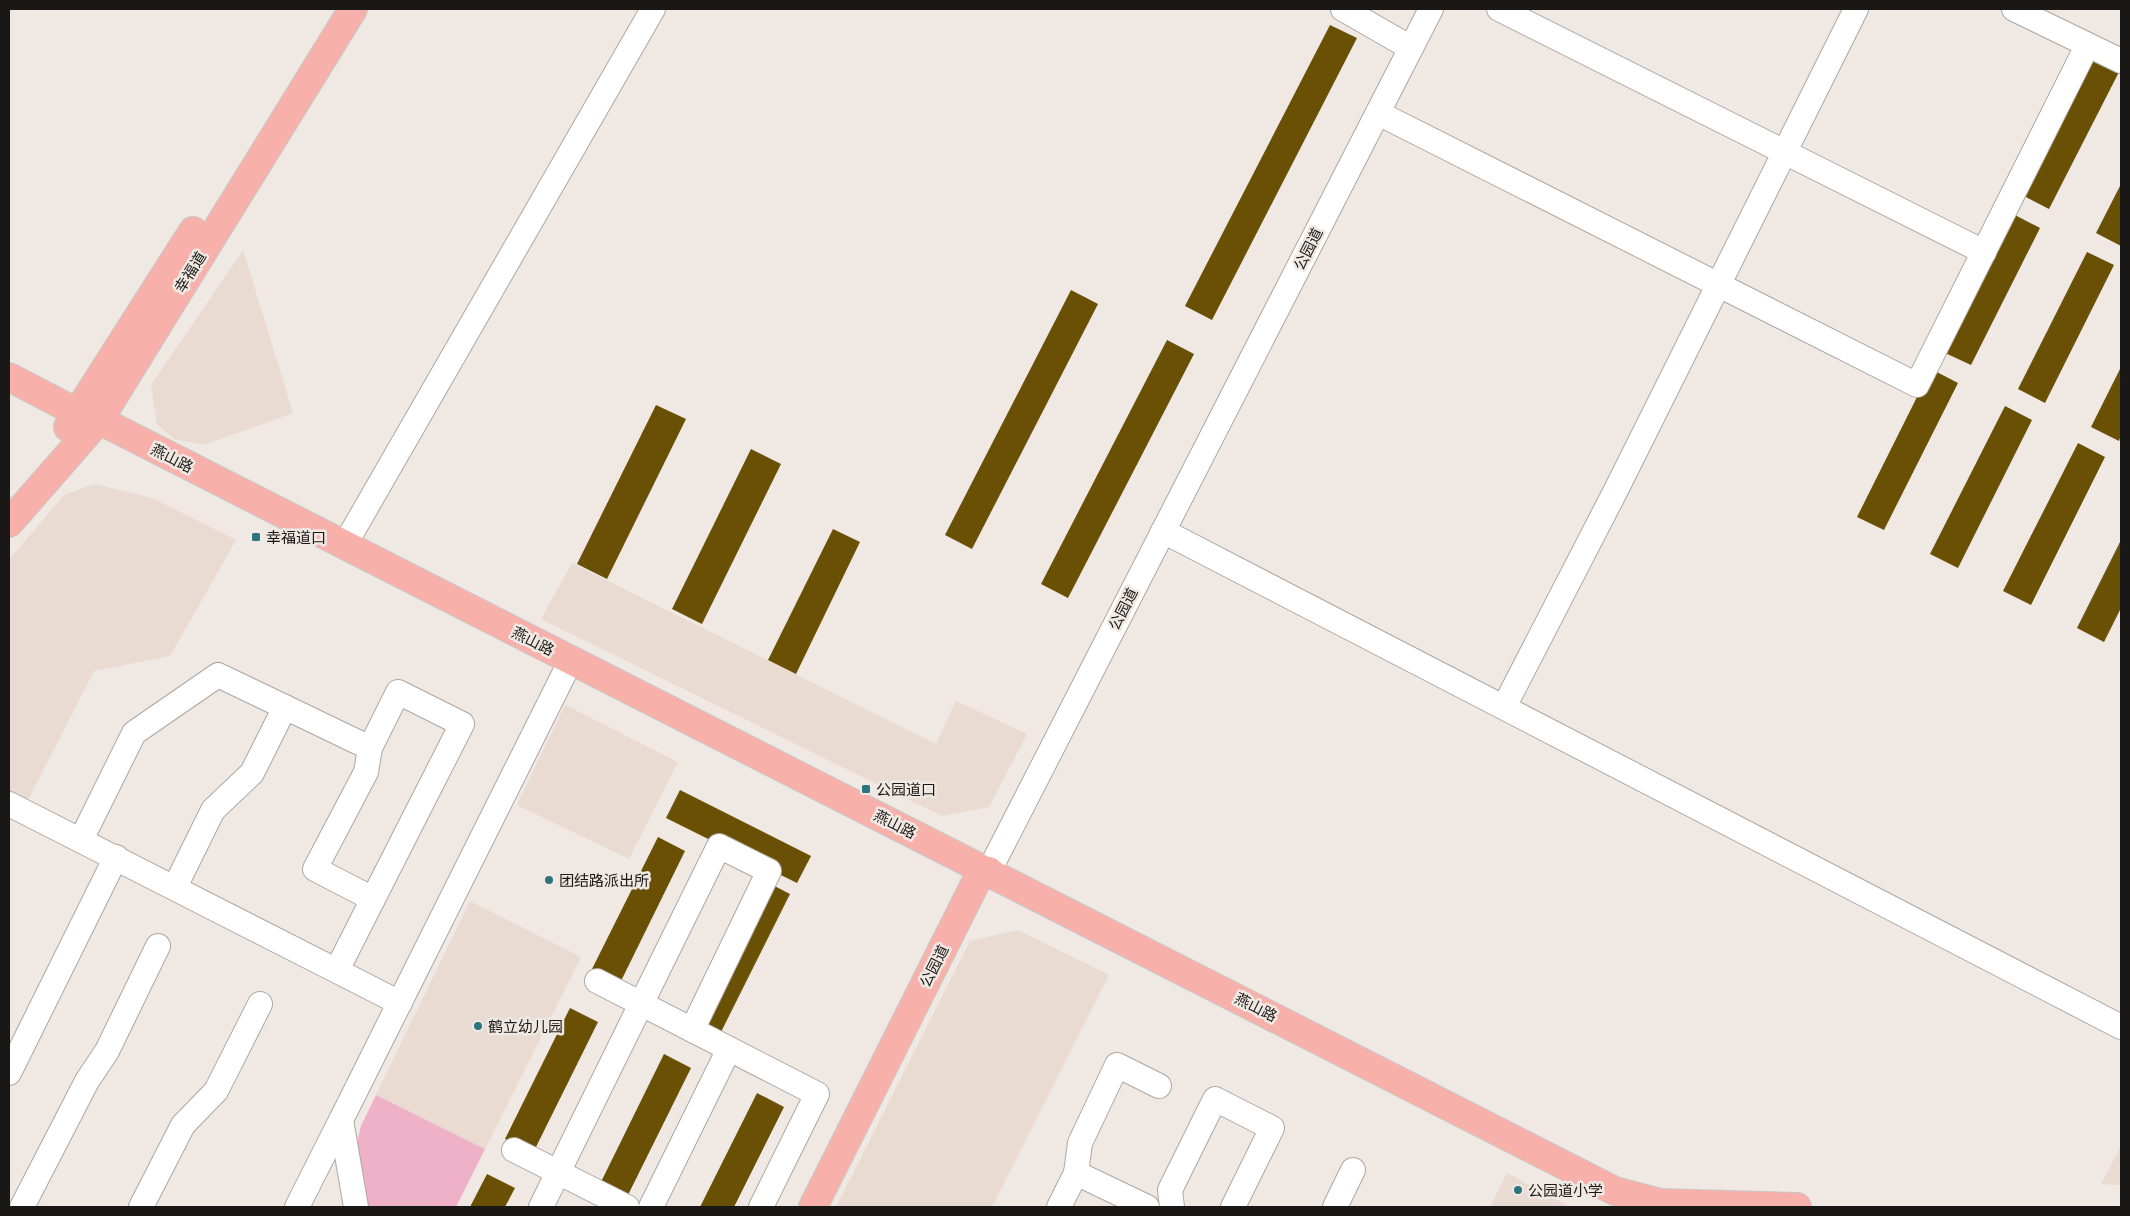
<svg xmlns="http://www.w3.org/2000/svg" width="2130" height="1216" viewBox="0 0 2130 1216" font-family="'PT Sans Narrow','Noto Sans SC',sans-serif">
  <style>
    .built { fill: #e9dbd2 }
    .green { fill: #eeb1c7 }
    .building { fill: #695005 }
    .lines { fill: none; stroke-linecap: round; stroke-linejoin: round }
    .minor-casing { stroke: #aea7a2; stroke-width: 26 }
    .major-casing { stroke: #c8c8c7; stroke-width: 30 }
    .minor { stroke: #fff; stroke-width: 24 }
    .major { stroke: #f8b0ab; stroke-width: 28 }
    .poi-dot { fill: #2c747e; stroke: #efe8e3; stroke-width: 2 }
    .labels { text-anchor: middle; dominant-baseline: central; stroke-width: 5; stroke-linejoin: round; paint-order: stroke }
    .street-label { font-size: 15px; fill: #1a1816; stroke: #efe8e3 }
    .poi-label { font-size: 15px; fill: #1a1816; stroke: #efe8e3; text-anchor: start }
  </style>
  <rect width="100%" height="100%" fill="#efe8e3"/>
  <g class="built">
    <polygon points="243,250 293,413 204,445 174,439 157,424 151,385"/>
    <polygon points="94,484 152,498 236,540 170,656 94,671 27,802 9,793 9,560 64,495"/>
    <polygon points="572,563 936,744 956,701 1027,734 989,807 942,816 541,619"/>
    <polygon points="565,705 678,762 629,859 517,805"/>
    <polygon points="470,901 581,957 485,1149 376,1095"/>
    <polygon points="1018,930 1109,975 992,1207 836,1207 970,941"/>
    <polygon points="2121,1146 2121,1185 2101,1184"/>
    <polygon points="1507,1173 1570,1207 1490,1207"/>
  </g>
  <polygon class="green" points="376,1095 485,1149 456,1207 366,1207 354,1155 361,1126"/>
  <g class="building">
    <polygon points="1330,25 1357,38 1212,320 1185,306"/>
    <polygon points="2091,58 2119,72 2049,209 2022,195"/>
    <polygon points="2121,184 2121,246 2096,233"/>
    <polygon points="2013,214 2040,228 1971,365 1943,352"/>
    <polygon points="2087,252 2114,265 2045,403 2018,389"/>
    <polygon points="1071,290 1098,304 972,549 945,535"/>
    <polygon points="1167,340 1194,354 1068,598 1041,584"/>
    <polygon points="2121,367 2121,435 2119,441 2091,427"/>
    <polygon points="1931,369 1958,383 1884,530 1857,517"/>
    <polygon points="656,405 686,419 607,579 577,564"/>
    <polygon points="2005,406 2032,420 1958,568 1930,554"/>
    <polygon points="2078,443 2105,457 2031,605 2003,591"/>
    <polygon points="751,449 781,464 702,624 672,609"/>
    <polygon points="833,529 860,542 796,674 768,660"/>
    <polygon points="2121,540 2121,608 2104,642 2077,628"/>
    <polygon points="680,790 811,856 797,883 666,818"/>
    <polygon points="658,837 685,851 620,983 592,969"/>
    <polygon points="763,880 790,894 720,1034 693,1021"/>
    <polygon points="570,1008 598,1022 533,1153 505,1139"/>
    <polygon points="664,1054 691,1068 626,1199 599,1186"/>
    <polygon points="757,1093 784,1107 734,1207 700,1207"/>
    <polygon points="487,1174 515,1188 505,1207 470,1207"/>
  </g>
  <g class="lines">
    <g class="minor-casing">
      <g id="minor">
        <polyline points="1343,9 1411,48"/>
        <polyline points="1499,9 1984,252"/>
        <polyline points="2014,9 2121,61"/>
        <polyline points="1378,113 1917,385 2087,46"/>
        <polyline points="1163,531 2121,1027"/>
        <polyline points="344,546 653,9"/>
        <polyline points="1504,707 1616,490 1856,9"/>
        <polyline points="370,748 398,692 462,724 373,899"/>
        <polyline points="9,804 400,1003"/>
        <polyline points="81,840 134,733 218,675 370,748 366,772 315,869 373,899 337,970"/>
        <polyline points="989,871 1431,9"/>
        <polyline points="175,887 213,810 252,773 285,707"/>
        <polyline points="597,981 817,1094 761,1207"/>
        <polyline points="9,1073 116,857"/>
        <polyline points="514,1150 627,1207"/>
        <polyline points="1076,1173 1080,1143 1117,1065 1159,1086"/>
        <polyline points="22,1207 87,1081 107,1051 158,946"/>
        <polyline points="141,1207 183,1125 216,1091 260,1004"/>
        <polyline points="297,1207 341,1120"/>
        <polyline points="356,1207 341,1120 564,674"/>
        <polyline points="541,1207 719,846 769,871 692,1030"/>
        <polyline points="651,1207 729,1049"/>
        <polyline points="1059,1207 1076,1173 1147,1207"/>
        <polyline points="1172,1207 1170,1190 1215,1099 1272,1128 1233,1207"/>
        <polyline points="1335,1207 1353,1170"/>
      </g>
    </g>
    <g class="major-casing">
      <g id="major">
        <polyline points="9,377 78,413 99,420 1615,1191 1660,1203 1797,1207"/>
        <polyline points="68,427 193,231"/>
        <polyline points="9,523 99,420 353,9"/>
        <polyline points="813,1207 977,880 989,871"/>
      </g>
    </g>
    <use href="#minor" class="minor"/>
    <use href="#major" class="major"/>
  </g>
  <g class="poi-dot">
    <rect x="251" y="532" width="10" height="10" rx="2.5"/>
    <rect x="861" y="784" width="10" height="10" rx="2.5"/>
    <circle cx="549" cy="880" r="5"/>
    <circle cx="478" cy="1026" r="5"/>
    <circle cx="1518" cy="1190" r="5"/>
  </g>
  <g class="labels">
    <g class="street-label">
      <text transform="translate(1308 249) rotate(-63)">公园道</text>
      <text transform="translate(190 272) rotate(-58)">幸福道</text>
      <text transform="translate(172 458) rotate(27)">燕山路</text>
      <text transform="translate(1123 609) rotate(-63)">公园道</text>
      <text transform="translate(533 641) rotate(27)">燕山路</text>
      <text transform="translate(895 824) rotate(27)">燕山路</text>
      <text transform="translate(934 966) rotate(-63)">公园道</text>
      <text transform="translate(1256 1007) rotate(27)">燕山路</text>
    </g>
    <g class="poi-label">
      <text x="266" y="537">幸福道口</text>
      <text x="876" y="789">公园道口</text>
      <text x="559" y="880">团结路派出所</text>
      <text x="488" y="1026">鹤立幼儿园</text>
      <text x="1528" y="1190">公园道小学</text>
    </g>
  </g>
  <rect width="2130" height="1216" fill="none" stroke="#1a1816" stroke-width="20"/>
</svg>
